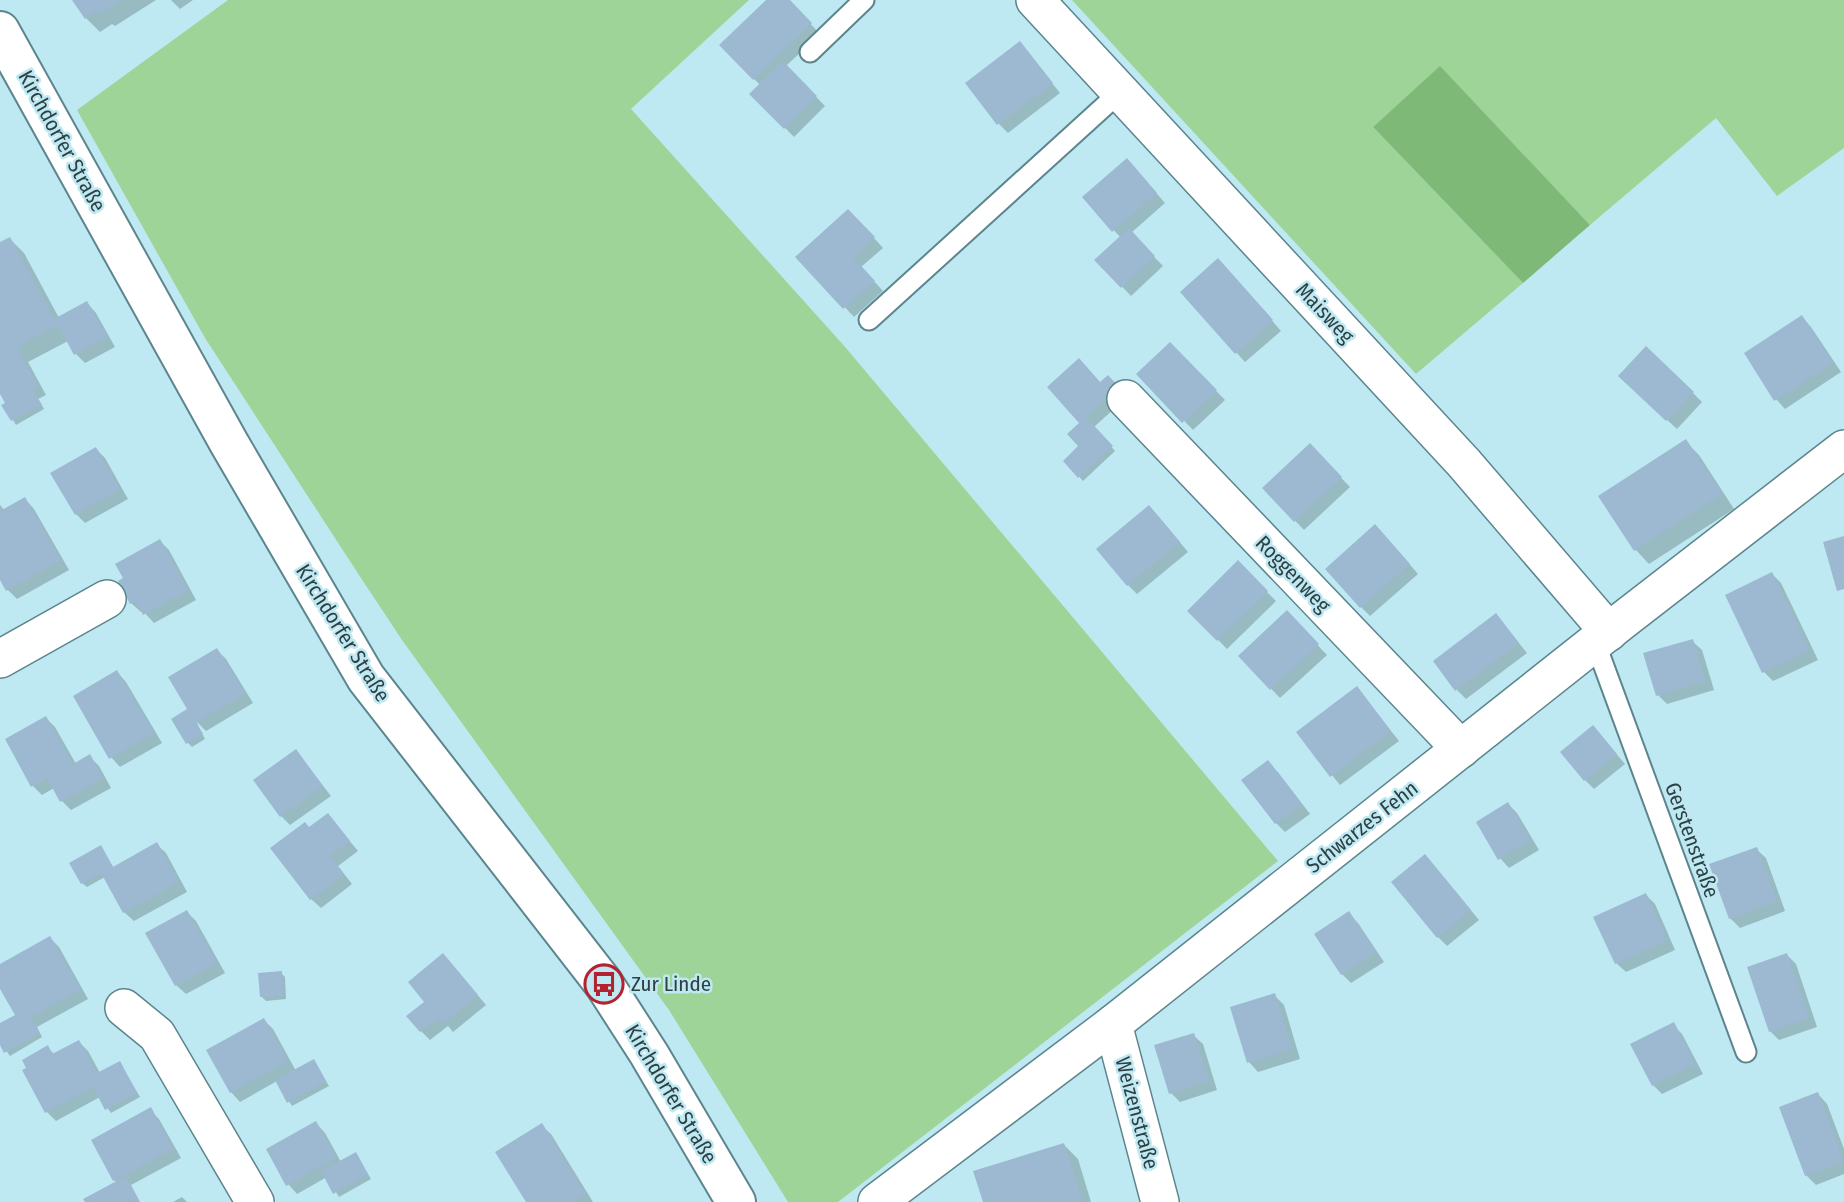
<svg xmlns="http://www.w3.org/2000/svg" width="1844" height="1202" viewBox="0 0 1844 1202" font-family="'Fira Sans Condensed',sans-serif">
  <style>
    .green { fill: #9fd498 }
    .forest { fill: #7fb978 }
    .shadow { fill: #0003 }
    .building { fill: #9db9d2 }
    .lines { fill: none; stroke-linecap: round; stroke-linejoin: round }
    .lane-casing { stroke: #5c858d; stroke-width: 23 }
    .street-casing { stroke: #5c858d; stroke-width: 40 }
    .secondary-casing { stroke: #5c858d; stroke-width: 42 }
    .lane { stroke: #fff; stroke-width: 19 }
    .street { stroke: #fff; stroke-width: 37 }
    .secondary { stroke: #fff; stroke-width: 38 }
    .labels { text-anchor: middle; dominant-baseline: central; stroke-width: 5; stroke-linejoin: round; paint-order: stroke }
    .street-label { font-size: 21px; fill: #2f4044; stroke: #bee9f2 }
    .poi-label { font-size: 21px; fill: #2f4044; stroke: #bee9f2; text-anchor: start }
  </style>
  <rect width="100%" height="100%" fill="#bee9f2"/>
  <g class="green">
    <polygon points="228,0 749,0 631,109 846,348 1278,861 838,1202 788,1202 669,1010 402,640 359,575 205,338 77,110"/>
    <polygon points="1072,0 1844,0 1844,148 1777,196 1716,118 1590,225 1440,67 1373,127 1523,283 1416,374"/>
  </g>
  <polygon class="forest" points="1440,66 1590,225 1523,283 1373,127"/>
  <g class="shadow">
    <polygon points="74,0 156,0 115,26 112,24 100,32 86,18"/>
    <polygon points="171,0 193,0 180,9"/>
    <polygon points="768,0 788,0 820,34 786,66 825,106 794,137 752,94 760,85 721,45"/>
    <polygon points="1020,43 1060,93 1008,133 999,124"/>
    <polygon points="1136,170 1165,203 1131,233 1163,266 1131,296 1097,260 1121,238 1084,197"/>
    <polygon points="858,220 883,248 861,267 883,291 854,317 798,257"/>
    <polygon points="10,239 24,253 59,318 87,303 96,313 115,347 85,363 76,354 68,341 28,362 46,395 38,399 44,409 16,425 4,405 7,404 0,390 0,244"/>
    <polygon points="1227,269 1281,331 1245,362 1182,292"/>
    <polygon points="1802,317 1811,327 1841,372 1785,409 1776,399"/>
    <polygon points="1170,344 1225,400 1193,430 1139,374"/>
    <polygon points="1100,384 1127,397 1094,427 1115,451 1083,481 1065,461 1081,447 1081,423"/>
    <polygon points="1629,385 1693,393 1702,402 1677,429"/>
    <polygon points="1685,441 1699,455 1734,509 1649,564 1636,550 1601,496"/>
    <polygon points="1310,446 1350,487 1304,530 1264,488"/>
    <polygon points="96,449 105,458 128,499 85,523 76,514"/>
    <polygon points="25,499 34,509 69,570 17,599 8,590 0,577 0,505 5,511"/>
    <polygon points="1158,516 1188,552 1137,594 1128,585"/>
    <polygon points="1385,536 1418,574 1370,616 1361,607"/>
    <polygon points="160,541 169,550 196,600 154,623 143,611 141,612 131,603"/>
    <polygon points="1238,563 1276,601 1227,649 1190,611"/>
    <polygon points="1772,574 1781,583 1818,660 1773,681 1764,672"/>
    <polygon points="1287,613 1327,655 1280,698 1240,656"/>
    <polygon points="1496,615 1527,653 1466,699 1457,690"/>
    <polygon points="1692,641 1702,650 1714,690 1667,704 1658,695"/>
    <polygon points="217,650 226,659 253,703 206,731 196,721 205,739 192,747 188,743 190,710"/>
    <polygon points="117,672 126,682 162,743 120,767 111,757"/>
    <polygon points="1357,688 1399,741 1340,785 1298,733"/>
    <polygon points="46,718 55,727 76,764 89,756 99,766 111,788 71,810 62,801 54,788 42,795 33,786"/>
    <polygon points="1602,737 1625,764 1594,789 1585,780"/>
    <polygon points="296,751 331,796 290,825 281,816"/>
    <polygon points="1277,771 1310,814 1285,832 1276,823"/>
    <polygon points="1508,804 1517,813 1539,850 1509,868 1500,858"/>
    <polygon points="328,815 358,851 338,866 352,884 321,908 311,899 309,829"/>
    <polygon points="156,844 166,853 187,892 134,921 124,912 105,877 87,887 82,883 100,847 114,868"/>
    <polygon points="1756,849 1766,858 1785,911 1740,928 1730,918"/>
    <polygon points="1434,866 1479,920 1447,946 1438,937"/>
    <polygon points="1646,895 1655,904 1675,950 1626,972 1616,963"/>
    <polygon points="187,912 196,921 225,973 186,994 176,985"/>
    <polygon points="1349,914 1358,923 1384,962 1351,983 1342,974"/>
    <polygon points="50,938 59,947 88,999 37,1027 42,1037 10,1056 0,1042 0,1025 17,1015 0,985 0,966"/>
    <polygon points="1787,955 1796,964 1817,1027 1779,1040 1770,1031"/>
    <polygon points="452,965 486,1005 453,1032 448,1026 430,1040 421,1031 426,1002"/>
    <polygon points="281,973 285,977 286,999 266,1001 261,996"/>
    <polygon points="1274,995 1284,1005 1300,1059 1258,1072 1249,1062"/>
    <polygon points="264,1020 273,1029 296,1071 314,1061 329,1086 292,1106 277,1081 240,1102 231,1092"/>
    <polygon points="1673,1025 1682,1034 1703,1074 1662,1094 1653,1085"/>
    <polygon points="1193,1035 1203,1044 1217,1090 1180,1102 1171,1093"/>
    <polygon points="79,1042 88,1051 100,1073 120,1063 140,1097 111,1113 100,1097 56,1121 47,1112 47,1047 55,1055"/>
    <polygon points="1818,1094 1827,1104 1844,1149 1844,1174 1816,1185 1806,1175"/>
    <polygon points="150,1110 159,1119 181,1158 131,1185 140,1202 87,1202 86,1200 117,1183 114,1180"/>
    <polygon points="316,1123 325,1133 341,1162 356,1154 371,1179 339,1197 327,1177 297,1194 288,1184"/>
    <polygon points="541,1125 551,1134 593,1202 529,1202"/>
    <polygon points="1064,1145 1078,1159 1091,1202 984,1202"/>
    <polygon points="182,1197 187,1202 173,1202"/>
  </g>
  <g class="building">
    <polygon points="72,0 121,0 100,14 98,10 85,19"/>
    <polygon points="766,0 790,0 812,23 753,80 719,45"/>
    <polygon points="1020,41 1053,83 997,125 965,83"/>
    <polygon points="783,61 817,96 784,129 749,94"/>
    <polygon points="1127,158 1157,193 1112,232 1082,197"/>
    <polygon points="848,209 875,237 853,257 875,281 843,309 795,257"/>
    <polygon points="1129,228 1155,256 1121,288 1094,260"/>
    <polygon points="10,237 54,319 87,301 107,337 74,355 58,325 17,347 38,385 32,388 42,405 11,421 1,405 5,403 0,394 0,242"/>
    <polygon points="1218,258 1273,320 1235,354 1180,292"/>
    <polygon points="1802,315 1833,363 1774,401 1744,353"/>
    <polygon points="1170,342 1217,390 1182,423 1136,374"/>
    <polygon points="1646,346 1694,392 1666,421 1618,376"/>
    <polygon points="1079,358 1100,382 1108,375 1119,387 1086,417 1113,446 1078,478 1063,461 1078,446 1067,434 1079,423 1047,387"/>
    <polygon points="1686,439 1722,494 1634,551 1598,496"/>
    <polygon points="1310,443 1342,477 1294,522 1262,488"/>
    <polygon points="96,447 120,489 75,515 50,473"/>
    <polygon points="25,497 61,560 6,591 0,580 0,507 2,510"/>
    <polygon points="1149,505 1180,542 1127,586 1096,549"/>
    <polygon points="1375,524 1410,564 1360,608 1325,569"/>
    <polygon points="1844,536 1844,589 1837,591 1823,542"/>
    <polygon points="160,539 188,590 143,615 136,601 130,604 118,581 123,578 115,564"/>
    <polygon points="1238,560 1268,591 1217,641 1187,611"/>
    <polygon points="1772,572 1810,650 1762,673 1725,595"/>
    <polygon points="1287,610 1319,644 1270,690 1238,656"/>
    <polygon points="1496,613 1519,643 1455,691 1433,661"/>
    <polygon points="1693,639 1705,681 1656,696 1643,653"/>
    <polygon points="217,648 245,693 196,723 203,734 186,744 171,719 187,709 168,677"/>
    <polygon points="117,670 154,733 109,759 73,696"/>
    <polygon points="1357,686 1391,731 1330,777 1296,732"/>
    <polygon points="46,716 73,764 90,754 103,778 60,802 47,778 31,787 5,739"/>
    <polygon points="1593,725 1617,754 1584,781 1560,752"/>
    <polygon points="296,749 323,786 280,817 253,780"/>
    <polygon points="1268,760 1302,804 1275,824 1241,780"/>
    <polygon points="1508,802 1531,840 1498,860 1476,822"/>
    <polygon points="328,813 350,841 330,856 344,874 310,900 270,848 305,822 309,827"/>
    <polygon points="157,842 179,882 123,913 101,873 81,884 69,863 101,845 113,867"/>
    <polygon points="1757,847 1777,901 1729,919 1709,864"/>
    <polygon points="1425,854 1471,910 1437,938 1391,882"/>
    <polygon points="1646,893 1667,940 1615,964 1593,917"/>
    <polygon points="187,910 217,963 175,986 145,933"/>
    <polygon points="1349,911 1376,952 1341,975 1314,934"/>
    <polygon points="50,936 81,989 31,1017 40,1033 4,1053 0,1045 0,1023 15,1015 0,989 0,964"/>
    <polygon points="443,953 478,995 443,1024 438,1018 420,1032 406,1016 424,1002 408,982"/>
    <polygon points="1787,953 1809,1018 1769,1032 1747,967"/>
    <polygon points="282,971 283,996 260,997 258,973"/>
    <polygon points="1275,993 1292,1049 1247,1063 1230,1007"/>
    <polygon points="264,1018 288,1061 230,1093 206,1050"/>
    <polygon points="1674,1022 1695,1064 1652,1086 1630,1044"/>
    <polygon points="1194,1033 1209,1081 1169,1094 1154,1045"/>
    <polygon points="79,1040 97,1073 120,1061 137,1093 105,1110 93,1087 45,1113 22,1070 26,1068 22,1060 48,1045 52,1054"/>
    <polygon points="314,1059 326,1081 287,1103 275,1080"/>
    <polygon points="1818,1092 1844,1162 1805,1176 1779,1107"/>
    <polygon points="151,1107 173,1149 113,1181 91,1140"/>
    <polygon points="316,1121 336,1158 286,1186 266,1149"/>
    <polygon points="542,1123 586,1194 574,1202 526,1202 495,1152"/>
    <polygon points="1064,1143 1083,1202 983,1202 973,1171"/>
    <polygon points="356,1152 368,1174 333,1194 321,1171"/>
    <polygon points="126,1176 139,1201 85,1202 83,1199"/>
  </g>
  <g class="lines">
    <g class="lane-casing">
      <g id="lane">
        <polyline points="810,52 864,0"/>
        <polyline points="869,320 1120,92"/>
        <polyline points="1595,642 1746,1052"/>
      </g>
    </g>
    <g class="street-casing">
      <g id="street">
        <polyline points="1035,0 1464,463 1609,632"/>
        <polyline points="1126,399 1461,749"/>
        <polyline points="0,659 107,599"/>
        <polyline points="124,1008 157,1035 255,1202"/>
        <polyline points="1113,1024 1160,1202"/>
        <polyline points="877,1202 1113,1024 1622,621 1844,449"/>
      </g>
    </g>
    <g class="secondary-casing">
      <polyline id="secondary" points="0,31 229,443 366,678 604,984 649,1054 736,1202"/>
    </g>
    <use href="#lane" class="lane"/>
    <use href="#street" class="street"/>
    <use href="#secondary" class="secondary"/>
  </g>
  <defs>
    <g id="bus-ring" transform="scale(2.0125)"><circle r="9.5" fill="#bee9f2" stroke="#b42231" stroke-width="1.5"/><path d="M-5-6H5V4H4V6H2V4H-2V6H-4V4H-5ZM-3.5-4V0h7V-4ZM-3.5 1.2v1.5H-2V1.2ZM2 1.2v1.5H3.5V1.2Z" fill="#b42231"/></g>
  </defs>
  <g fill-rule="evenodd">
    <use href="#bus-ring" x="604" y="984"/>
  </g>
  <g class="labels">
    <g class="street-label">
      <text transform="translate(62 141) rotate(61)">Kirchdorfer Straße</text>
      <text transform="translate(1325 313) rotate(47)">Maisweg</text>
      <text transform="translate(1293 574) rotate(46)">Roggenweg</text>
      <text transform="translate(343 633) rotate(58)">Kirchdorfer Straße</text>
      <text transform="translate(1362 827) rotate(-38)">Schwarzes Fehn</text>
      <text transform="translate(1692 840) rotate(70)">Gerstenstraße</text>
      <text transform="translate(671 1094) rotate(59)">Kirchdorfer Straße</text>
      <text transform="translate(1137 1113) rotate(75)">Weizenstraße</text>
    </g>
    <g class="poi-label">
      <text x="631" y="984">Zur Linde</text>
    </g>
  </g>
</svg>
